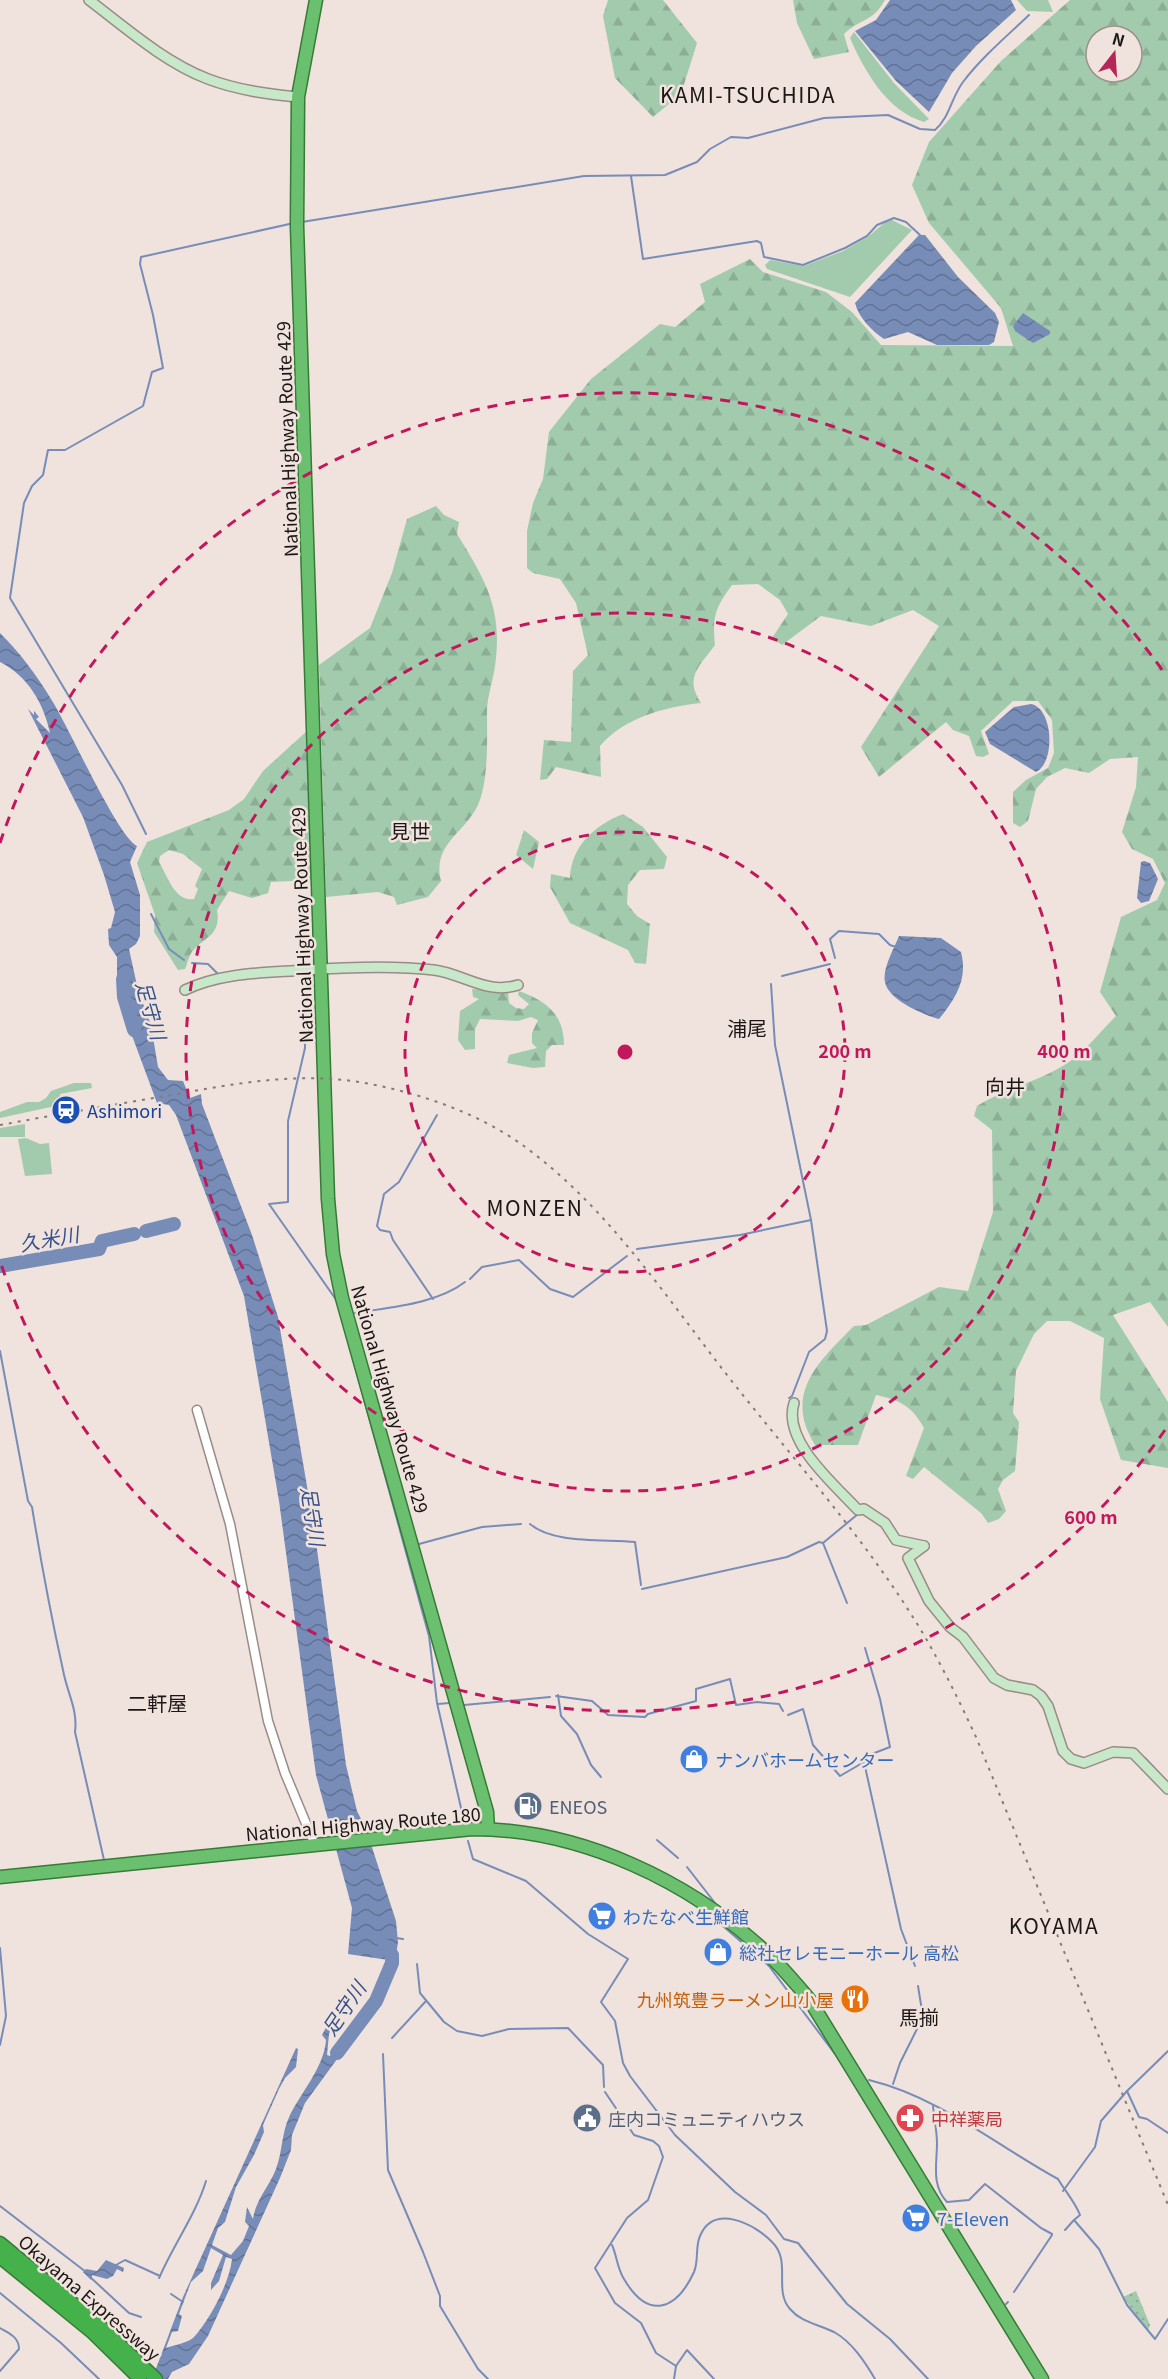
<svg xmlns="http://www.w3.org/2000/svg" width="1168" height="2379" viewBox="0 0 1168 2379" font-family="Georgia,'Noto Sans JP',serif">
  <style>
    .grass { fill: #a2cbae }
    .forest { fill: url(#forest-firs); fill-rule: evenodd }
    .park { fill: url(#park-dots) }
    .water { fill: url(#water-waves); fill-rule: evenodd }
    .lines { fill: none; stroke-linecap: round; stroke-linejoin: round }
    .stream { stroke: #778db7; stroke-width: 2 }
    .river { stroke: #778db7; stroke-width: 14 }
    .tertiary-casing { stroke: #998c87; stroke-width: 11 }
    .secondary-casing { stroke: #998c87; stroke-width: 12 }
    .trunk-casing { stroke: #367b37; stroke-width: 15 }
    .motorway-casing { stroke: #367b37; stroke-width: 15 }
    .tertiary { stroke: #fff; stroke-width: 8 }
    .secondary { stroke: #c7e8c9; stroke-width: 9 }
    .trunk { stroke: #6ac06e; stroke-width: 12 }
    .motorway { stroke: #44b14a; stroke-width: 12 }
    .rail { stroke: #847b77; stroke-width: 2; stroke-dasharray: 3 6; stroke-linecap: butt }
    .ring { fill: none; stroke: #c2185b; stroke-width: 3; stroke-dasharray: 10 8 }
    .labels { text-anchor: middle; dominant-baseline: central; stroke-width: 5; stroke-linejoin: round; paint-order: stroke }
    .street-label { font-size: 18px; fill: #1c1715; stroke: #f0e2dd }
    .transit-label { font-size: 18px; fill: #164399; stroke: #f0e2dd; text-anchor: start }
    .shop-label { font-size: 18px; fill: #366cbe; stroke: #f0e2dd; text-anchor: start }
    .service-label { font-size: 18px; fill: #4e5e75; stroke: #f0e2dd; text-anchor: start }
    .food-label { font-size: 18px; fill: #c56008; stroke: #f0e2dd; text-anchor: end }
    .health-label { font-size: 18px; fill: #be3a42; stroke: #f0e2dd; text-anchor: start }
    .neighbourhood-label { font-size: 20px; fill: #1c1715; stroke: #f0e2dd }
    .water-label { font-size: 20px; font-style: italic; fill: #37528a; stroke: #f0e2dd }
    .quarter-label { font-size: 21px; letter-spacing: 1.5px; fill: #1c1715; stroke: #f0e2dd }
    .centre { fill: #c2185b; stroke: #f0e2dd; stroke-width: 3 }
    .ring-label { font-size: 18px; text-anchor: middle; font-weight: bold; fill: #c2185b; stroke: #f0e2dd; stroke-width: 5; stroke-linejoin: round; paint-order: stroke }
  </style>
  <defs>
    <pattern id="forest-firs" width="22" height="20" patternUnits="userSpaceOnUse" patternTransform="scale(1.5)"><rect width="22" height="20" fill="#a2cbae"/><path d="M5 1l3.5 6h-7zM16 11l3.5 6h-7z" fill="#8bae95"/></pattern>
    <pattern id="park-dots" width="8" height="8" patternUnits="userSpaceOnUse" patternTransform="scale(1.5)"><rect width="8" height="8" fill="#a2cbae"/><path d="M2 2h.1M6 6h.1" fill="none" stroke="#8bae95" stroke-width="1.8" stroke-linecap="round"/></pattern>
    <pattern id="water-waves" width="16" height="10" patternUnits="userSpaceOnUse" patternTransform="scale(1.5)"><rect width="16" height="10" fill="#778db7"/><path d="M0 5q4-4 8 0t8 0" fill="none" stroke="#617294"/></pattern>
  </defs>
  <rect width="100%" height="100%" fill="#f0e2dd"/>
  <g class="grass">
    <polygon points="1017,0 1048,0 1053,12 1027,11"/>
    <path d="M 854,32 L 894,83 L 929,119 L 924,122 C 887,111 865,72 850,38 Z"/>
    <polygon points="892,220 912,230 850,297 767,269 765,265 770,260 804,266 843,251 868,237 884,223"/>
    <polygon points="74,1083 91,1083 92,1088 60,1094 60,1105 0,1118 0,1112 27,1102 39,1102 46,1098 51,1091"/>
    <polygon points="25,1124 25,1137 0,1137 0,1128"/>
    <polygon points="26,1138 40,1144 49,1143 52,1174 25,1176 18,1139"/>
  </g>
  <g class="forest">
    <polygon points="608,0 663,0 697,43 681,94 653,117 615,78 603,16"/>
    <path d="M 793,0 L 885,0 C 873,22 861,18 844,34 L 849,52 L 814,59 L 797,23 Z"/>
    <path d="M 1070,0 L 1168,0 L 1168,1327 L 1150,1302 L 1113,1315 L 1168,1402 L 1168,1468 L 1121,1460 L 1100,1399 L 1104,1338 L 1070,1321 L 1047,1321 L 1034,1334 L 1016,1371 L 1013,1413 L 1019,1422 L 1015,1471 L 1003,1480 L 998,1489 L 1006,1511 L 999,1519 L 988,1523 L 981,1513 L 924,1467 L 913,1479 L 906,1476 L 924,1428 C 912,1406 900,1400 876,1395 L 858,1445 L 815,1445 C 783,1394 818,1362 854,1326 L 866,1325 L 939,1287 L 968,1291 L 993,1212 L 992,1130 L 974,1116 L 977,1106 C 1006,1088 1041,1081 1069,1062 C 1086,1050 1101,1031 1116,1016 L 1100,992 L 1121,917 L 1157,900 L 1165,883 L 1153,859 L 1132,849 L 1122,832 L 1136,787 L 1138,757 L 1110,759 L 1089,773 L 1065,768 L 1047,777 L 1036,789 L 1028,821 L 1020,827 L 1013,823 L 1013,792 L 1026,780 L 1048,768 L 1054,753 L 1052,720 L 1038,701 L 1013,701 L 981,731 L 989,754 L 983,757 L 976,756 L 969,736 L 953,730 L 946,722 L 879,777 L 861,747 L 939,626 L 913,610 L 871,626 L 821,616 L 782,645 L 772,638 L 788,614 L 780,600 L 758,584 L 732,585 C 715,608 712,617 715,645 C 699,667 684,677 701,703 C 665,707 625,717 600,746 L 601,777 L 556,767 L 547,779 L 540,780 L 544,740 L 571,742 L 573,671 L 588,655 L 576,603 L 560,579 L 533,573 L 527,568 L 527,531 L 533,503 L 543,479 L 549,432 L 591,379 L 660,324 L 675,327 L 705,302 L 700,284 L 750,259 L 763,272 L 826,292 L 852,312 L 881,345 L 1013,346 L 1001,308 L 929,223 L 912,185 L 929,142 L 1001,61 ZM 1096,36 L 1132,36 L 1132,72 L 1096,72 Z"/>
    <path d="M 436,506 L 444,515 L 459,522 L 457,534 C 486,581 503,609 495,666 C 493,681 487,697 487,712 C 487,738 489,783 477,807 C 463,834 432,845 441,881 L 428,897 L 397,905 L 394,897 L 378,892 L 326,897 L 319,665 L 370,628 L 392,573 L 407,519 Z"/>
    <path d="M 308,730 L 311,880 L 271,882 L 268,893 L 252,898 L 229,891 L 217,910 C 222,938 201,937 190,955 C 188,959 187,965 185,969 L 178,970 L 154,932 L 155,915 L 137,863 L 147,842 L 229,810 L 244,799 L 263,771 ZM 169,850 L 183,854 L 202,869 L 195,886 L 198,889 L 194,899 C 175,902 168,877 159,862 L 160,856 Z"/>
    <path d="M 623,814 L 643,827 L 667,857 L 664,869 L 640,870 L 628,885 L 627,904 L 637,916 L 650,924 L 646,964 L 635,963 L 628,950 L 570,923 L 550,887 L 551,874 L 570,878 C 571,846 595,825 623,814 Z"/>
    <polygon points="524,830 539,842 533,869 516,855"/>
    <path d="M 472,989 L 508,992 L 509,1003 L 516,1008 L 524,1009 L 529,1004 L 518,995 L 519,991 C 546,1001 564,1014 564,1045 L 552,1045 L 546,1051 L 545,1067 L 533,1068 L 507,1063 L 509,1055 L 537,1048 L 532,1043 L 532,1033 L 538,1020 L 531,1017 L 518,1021 L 480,1019 L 475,1029 L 475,1049 L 465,1050 L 458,1040 L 460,1011 L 479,999 L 473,997 Z"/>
  </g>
  <polygon class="park" points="1136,2291 1150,2325 1148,2331 1123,2297"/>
  <g class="water">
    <polygon points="890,0 1011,0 1016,10 976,46 952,73 929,112 896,81 855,31 876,20"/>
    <path d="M 919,235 L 925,235 L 958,277 L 995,313 L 999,322 L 994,342 L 989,345 L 937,345 L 908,332 L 884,339 C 871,330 859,318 855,303 Z"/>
    <polygon points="1023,313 1050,331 1050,334 1033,343 1015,331 1013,326"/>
    <path d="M 0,633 C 20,653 36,674 51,699 C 68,725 117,836 137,846 L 130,862 L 140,895 L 140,936 L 136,944 L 129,949 L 138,990 L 151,1025 L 158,1067 L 168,1080 L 183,1081 L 190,1098 L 201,1094 L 202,1104 L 252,1235 L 278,1317 L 314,1527 L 346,1765 L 357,1811 L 366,1829 L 396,1921 L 398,1942 L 395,1961 L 348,1954 L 352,1908 L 316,1775 L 279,1501 L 244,1296 L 176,1115 L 169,1105 L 157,1103 L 124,1014 L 130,1013 L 130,1005 L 122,995 L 117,984 L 117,957 L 109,945 L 108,929 L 111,928 L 115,912 L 104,875 L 83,817 L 28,709 L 34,715 L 34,711 L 39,717 L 36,719 L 50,733 C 44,704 28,676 0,662 Z"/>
    <path d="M 1031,704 C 1053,708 1056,762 1036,772 L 990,744 L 985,732 L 1014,707 Z"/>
    <polygon points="1144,861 1150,863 1158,879 1149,901 1141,903 1137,898 1141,862"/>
    <path d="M 899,936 L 941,938 L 961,952 C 968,979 956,998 939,1019 C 924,1015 888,1000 885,982 C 882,969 894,949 899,936 Z"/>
    <path d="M 335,2011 L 336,2018 L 329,2034 L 327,2055 L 330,2056 L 343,2038 L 348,2037 L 351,2040 L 305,2103 L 292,2135 L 291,2150 L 280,2178 L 208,2336 L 189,2364 L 172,2372 L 168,2379 L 152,2379 L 183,2297 L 296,2048 L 298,2049 L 296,2067 L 285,2078 L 279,2089 L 263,2125 L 264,2132 L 254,2155 L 236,2187 L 225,2222 L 218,2228 L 212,2245 L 231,2255 L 243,2241 L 249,2226 L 245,2222 L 247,2207 L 253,2219 C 256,2199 269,2187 276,2169 C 283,2150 281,2134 290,2115 C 302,2091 324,2067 326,2040 L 322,2035 ZM 211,2248 L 223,2255 L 211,2283 L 211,2290 L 219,2281 L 226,2257 L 232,2259 C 229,2285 209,2320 195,2336 C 189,2343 174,2345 166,2348 L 172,2332 L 178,2331 L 182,2316 L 179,2314 L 191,2282 L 203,2271 Z"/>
    <polygon points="106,2260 124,2268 123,2272 117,2269 113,2276 107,2279 92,2275 91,2280 83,2272 86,2269 97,2271"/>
  </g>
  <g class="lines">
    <g class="stream">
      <polyline points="631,176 643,259 757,241 761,243 764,257 803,265 845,248 867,236 877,225 894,218 906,222 921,236"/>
      <path d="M 302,222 L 584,176 L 665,175 L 697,162 L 710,149 L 731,137 L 748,138 L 824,118 L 888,115 L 920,129 L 935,130 C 950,117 951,98 963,82 C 982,57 1006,37 1029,15"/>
      <polyline points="146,834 122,785 10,598 24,503 32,486 43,475 48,450 65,450 143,406 152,372 163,368 153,315 140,264 141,257 294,223"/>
      <polyline points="151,914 169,949 184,960"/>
      <polyline points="835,958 830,939 839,931 879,934 890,945 896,947"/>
      <polyline points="192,963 208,964 220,976"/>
      <polyline points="304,973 305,1048 288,1121 288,1202 269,1204 337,1301 429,1636 437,1703 464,1821"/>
      <polyline points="782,976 830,964"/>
      <polyline points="771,984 775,1045 811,1220 827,1331 825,1339 809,1352 792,1396 789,1398"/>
      <polyline points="637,1249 740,1235 811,1220"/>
      <polyline points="470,1279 482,1267 519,1260 550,1289 573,1297 627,1256"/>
      <polyline points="433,1299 393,1240 390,1232 380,1230 377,1226 384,1194 399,1182 437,1115"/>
      <path d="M 355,1313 C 391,1307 436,1304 465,1282"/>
      <path d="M 0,1351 L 28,1501 L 32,1507 C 41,1562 51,1616 63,1670 C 67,1693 78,1709 75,1732 L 104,1860"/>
      <path d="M 530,1524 C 553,1544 604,1539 635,1542 L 641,1585"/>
      <polyline points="823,1543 858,1514"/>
      <polyline points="419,1544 482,1527 521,1524"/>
      <polyline points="642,1589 787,1557 819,1542 823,1543 847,1603"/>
      <polyline points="865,1648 880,1699 890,1747 864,1757 864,1762 901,1929 915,1966"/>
      <polyline points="558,1695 561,1716 577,1734 591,1765 601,1777"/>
      <polyline points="556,1696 592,1701 608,1715 645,1717 648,1714 696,1701 696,1689 730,1679 736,1705 757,1702 779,1704 783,1711"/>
      <polyline points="438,1704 449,1703"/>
      <polyline points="464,1705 550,1697"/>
      <polyline points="788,1715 803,1709 813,1745 840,1776 864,1762"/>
      <polyline points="1145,1758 1167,1782"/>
      <polyline points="1086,1766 1106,1759"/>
      <polyline points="657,1840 678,1858"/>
      <polyline points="468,1841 473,1859 526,1881 588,1934 628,1959 601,2002 615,2021 623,2063 630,2076 675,2135 735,2192 766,2215 784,2239 798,2243 847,2304 890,2339 928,2379"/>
      <polyline points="687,1867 715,1903"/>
      <polyline points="716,1920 769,1966 838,2058"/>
      <polyline points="396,1938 403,1939"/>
      <polyline points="0,1948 6,2016 0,2045"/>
      <polyline points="417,1964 420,1993 444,2022 457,2031 482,2036 509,2029 568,2028 603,2065 604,2087"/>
      <polyline points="392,2038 426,2001"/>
      <polyline points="383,2054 388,2170 423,2252 440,2296 440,2306 478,2369 488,2379"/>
      <path d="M 869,2080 C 939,2097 996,2145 1058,2179 C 1065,2191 1075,2202 1080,2215 L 1074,2220 L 1099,2249 L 1127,2305 L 1155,2339 L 1168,2319"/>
      <polyline points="893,2084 900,2063 923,2017 918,1986"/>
      <polyline points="1127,2091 1168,2051"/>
      <polyline points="605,2092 634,2135 653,2141 659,2146 663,2157 648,2200 627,2218 595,2268 615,2303 641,2323 656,2353 676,2366 687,2350 714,2379"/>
      <path d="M 933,2106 C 934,2118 937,2131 937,2143 C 937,2164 931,2185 947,2202 L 969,2200 L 985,2184 L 1041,2228 L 1052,2234"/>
      <polyline points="1063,2191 1095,2147 1101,2121 1127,2091 1139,2117 1147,2119 1168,2133"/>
      <polyline points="0,2206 86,2272"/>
      <polyline points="1065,2230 1074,2220"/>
      <path d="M 612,2245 C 617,2256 617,2268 624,2279 C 648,2320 676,2311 694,2272 C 699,2260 695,2247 700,2236 C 714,2203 755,2224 772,2242 C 792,2261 773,2290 790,2309 C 802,2323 818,2324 834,2332 C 852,2342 865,2362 875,2379"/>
      <polyline points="116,2265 125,2260 160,2276 159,2278"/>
      <polyline points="89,2276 129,2313 141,2317"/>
      <path d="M 160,2276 C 174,2244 196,2214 206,2181"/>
      <polyline points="1014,2292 1052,2235"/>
      <polyline points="0,2293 61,2343 99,2379"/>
      <polyline points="171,2294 183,2302"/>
      <polyline points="1006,2304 1008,2302"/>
      <path d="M 0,2328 C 9,2333 19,2337 19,2349 L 0,2371"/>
      <polyline points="674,2379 676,2366"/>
    </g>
    <g class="river">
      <polyline points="123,979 124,997 134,1030"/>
      <polyline points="146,1231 174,1224"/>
      <polyline points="0,1266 99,1249 102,1241 134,1234"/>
      <polyline points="337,2053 376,2001 392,1963 392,1955 385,1946"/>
    </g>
    <g class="tertiary-casing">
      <polyline id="tertiary" points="197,1410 230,1524 268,1721 285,1773 315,1845"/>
    </g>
    <g class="secondary-casing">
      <g id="secondary">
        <path d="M 89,0 C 126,28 164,62 208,79 C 237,90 267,94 298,97"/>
        <path d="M 185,990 C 222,972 266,973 306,970 C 348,967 392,965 434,970 C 464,974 487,995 518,985"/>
        <path d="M 794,1403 C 782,1441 835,1485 858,1510 L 864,1509 L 885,1523 L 896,1540 L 924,1546"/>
        <polyline points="924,1546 908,1558 929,1601 950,1627 963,1637 994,1678 1007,1685 1033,1690 1041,1696 1048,1706 1063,1751 1071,1759 1084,1763 1113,1752 1133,1753 1168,1789"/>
      </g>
    </g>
    <g class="trunk-casing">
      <g id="trunk">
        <polyline points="316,0 298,97 297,226 328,1199 333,1254 342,1298 487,1812 488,1829"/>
        <path d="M 0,1877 L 472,1829 C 581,1829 690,1881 769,1955 C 783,1968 796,1984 809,1999 L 1042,2379"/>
      </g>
    </g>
    <g class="motorway-casing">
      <g id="motorway">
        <polyline points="0,2243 98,2324 156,2379"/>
        <polyline points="0,2257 92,2332 140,2379"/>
      </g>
    </g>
    <use href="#tertiary" class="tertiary"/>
    <use href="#secondary" class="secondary"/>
    <use href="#trunk" class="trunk"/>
    <use href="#motorway" class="motorway"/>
    <path class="rail" d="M 0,1125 C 55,1115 111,1105 166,1096 C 232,1084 298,1071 365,1083 C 419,1093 476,1112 521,1144 C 605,1204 664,1294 727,1375 C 788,1453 856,1528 909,1611 C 935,1651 956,1694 976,1737 L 1168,2205"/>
  </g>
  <g class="ring">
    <circle cx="625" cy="1052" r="220"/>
    <circle cx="625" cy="1052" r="439"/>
    <path d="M1165 1430A659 659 0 0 1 0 1261M0 843A659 659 0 0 1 1165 674"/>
  </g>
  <defs>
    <g id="station-disc" transform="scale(1.5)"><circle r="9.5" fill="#1a4fb4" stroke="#f0e2dd"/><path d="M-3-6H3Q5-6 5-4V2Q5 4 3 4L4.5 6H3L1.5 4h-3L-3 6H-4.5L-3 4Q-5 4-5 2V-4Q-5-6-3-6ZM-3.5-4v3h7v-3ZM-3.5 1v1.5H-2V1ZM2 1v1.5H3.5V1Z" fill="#fff"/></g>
    <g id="shop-disc" transform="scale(1.5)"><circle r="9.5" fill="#3f7fe0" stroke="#f0e2dd"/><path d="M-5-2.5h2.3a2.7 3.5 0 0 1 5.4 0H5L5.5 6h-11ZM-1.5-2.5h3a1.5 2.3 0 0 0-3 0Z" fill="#fff"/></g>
    <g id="fuel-disc" transform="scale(1.5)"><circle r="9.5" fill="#5c6f8a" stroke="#f0e2dd"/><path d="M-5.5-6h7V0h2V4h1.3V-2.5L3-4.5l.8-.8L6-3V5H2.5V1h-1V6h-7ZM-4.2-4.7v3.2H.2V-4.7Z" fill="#fff"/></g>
    <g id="supermarket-disc" transform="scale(1.5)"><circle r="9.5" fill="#3f7fe0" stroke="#f0e2dd"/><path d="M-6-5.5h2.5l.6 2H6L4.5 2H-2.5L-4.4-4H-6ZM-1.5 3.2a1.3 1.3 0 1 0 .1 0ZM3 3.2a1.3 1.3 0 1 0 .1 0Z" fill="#fff"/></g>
    <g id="restaurant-disc" transform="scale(1.5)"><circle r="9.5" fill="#e8710a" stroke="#f0e2dd"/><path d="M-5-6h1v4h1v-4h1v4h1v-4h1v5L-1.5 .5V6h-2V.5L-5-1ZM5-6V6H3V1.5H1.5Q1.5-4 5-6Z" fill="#fff"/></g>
    <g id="civic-disc" transform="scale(1.5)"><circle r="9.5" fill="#5c6f8a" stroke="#f0e2dd"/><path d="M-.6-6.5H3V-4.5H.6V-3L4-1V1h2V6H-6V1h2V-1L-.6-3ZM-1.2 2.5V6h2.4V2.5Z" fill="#fff"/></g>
    <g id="pharmacy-disc" transform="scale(1.5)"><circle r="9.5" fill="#e0444e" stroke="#f0e2dd"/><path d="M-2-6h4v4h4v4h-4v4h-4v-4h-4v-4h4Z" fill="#fff"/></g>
  </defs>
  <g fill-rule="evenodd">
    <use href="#station-disc" x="66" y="1110"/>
    <use href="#shop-disc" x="694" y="1759"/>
    <use href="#fuel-disc" x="528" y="1806"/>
    <use href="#supermarket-disc" x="602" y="1916"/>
    <use href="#shop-disc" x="718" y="1952"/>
    <use href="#restaurant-disc" x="855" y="1999"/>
    <use href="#civic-disc" x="587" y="2118"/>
    <use href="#pharmacy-disc" x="910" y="2118"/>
    <use href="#supermarket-disc" x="916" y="2218"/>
  </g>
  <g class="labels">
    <g class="street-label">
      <text transform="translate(286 439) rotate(-92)">National Highway Route 429</text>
      <text transform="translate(301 925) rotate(-92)">National Highway Route 429</text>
      <text transform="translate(391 1399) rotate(74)">National Highway Route 429</text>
      <text transform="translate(363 1823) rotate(-5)">National Highway Route 180</text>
      <text transform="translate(90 2297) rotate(41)">Okayama Expressway</text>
    </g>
    <g class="transit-label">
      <text x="87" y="1110">Ashimori</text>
    </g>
    <g class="shop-label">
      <text x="715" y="1759">ナンバホームセンター</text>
      <text x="623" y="1916">わたなべ生鮮館</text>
      <text x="739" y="1952">総社セレモニーホール 高松</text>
      <text x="937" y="2218">7-Eleven</text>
    </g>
    <g class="service-label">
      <text x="549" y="1806">ENEOS</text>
      <text x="608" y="2118">庄内コミュニティハウス</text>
    </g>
    <g class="food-label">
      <text x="834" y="1999">九州筑豊ラーメン山小屋</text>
    </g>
    <g class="health-label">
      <text x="931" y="2118">中祥薬局</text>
    </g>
    <g class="neighbourhood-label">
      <text x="410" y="830">見世</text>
      <text x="747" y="1027">浦尾</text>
      <text x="1005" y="1085">向井</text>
      <text x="157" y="1702">二軒屋</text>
      <text x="919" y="2016">馬揃</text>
    </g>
    <g class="water-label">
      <text transform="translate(152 1010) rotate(74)">足守川</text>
      <text transform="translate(49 1238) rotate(-10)">久米川</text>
      <text transform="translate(314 1516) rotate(81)">足守川</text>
      <text transform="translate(343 2008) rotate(-56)">足守川</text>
    </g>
    <g class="quarter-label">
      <text x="748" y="94">KAMI-TSUCHIDA</text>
      <text x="535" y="1207">MONZEN</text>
      <text x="1054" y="1925">KOYAMA</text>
    </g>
  </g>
  <circle cx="625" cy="1052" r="9" class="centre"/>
  <g class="ring-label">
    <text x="845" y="1058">200 m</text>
    <text x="1064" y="1058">400 m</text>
    <text x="1091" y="1524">600 m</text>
  </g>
  <g transform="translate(1114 54) rotate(17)"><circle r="28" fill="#f0e2dd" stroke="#9b918d" stroke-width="1.5"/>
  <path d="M0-4.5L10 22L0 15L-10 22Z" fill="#b52658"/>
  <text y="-9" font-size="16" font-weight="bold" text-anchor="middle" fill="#1c1715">N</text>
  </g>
</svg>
